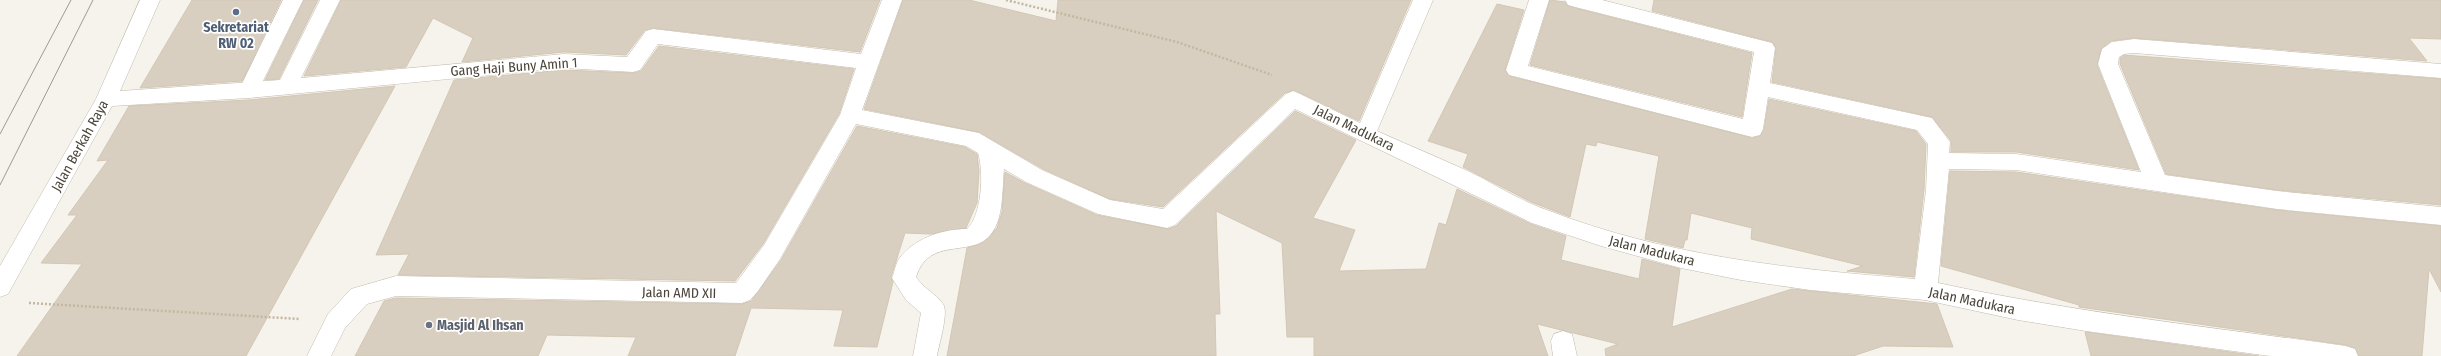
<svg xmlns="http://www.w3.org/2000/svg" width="2441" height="356" viewBox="0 0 2441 356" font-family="'Fira Sans Condensed',sans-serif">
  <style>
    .building { fill: #d8cfc1; stroke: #d3c7b4 }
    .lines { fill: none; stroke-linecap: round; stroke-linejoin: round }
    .service-casing { stroke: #c2bbae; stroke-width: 1 }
    .minor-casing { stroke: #c2bbae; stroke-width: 1 }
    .path { stroke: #c4b79f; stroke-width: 2.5; stroke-dasharray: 2 2; stroke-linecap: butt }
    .service { fill: #fff; fill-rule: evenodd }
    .minor { fill: #fff; fill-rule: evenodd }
    .tram { stroke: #9a9a9a; stroke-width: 1 }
    .service-dot { fill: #5c6f8a; stroke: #fff; stroke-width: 1.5 }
    .worship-dot { fill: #6b7280; stroke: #fff; stroke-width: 1.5 }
    .labels { text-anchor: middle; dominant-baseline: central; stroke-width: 3.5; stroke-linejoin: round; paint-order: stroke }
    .service-label { font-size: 14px; font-weight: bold; fill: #4e5e75; stroke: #fff }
    .street-label { font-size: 14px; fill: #4b4439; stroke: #fff }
    .worship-label { font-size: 14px; font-weight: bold; fill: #5b616d; stroke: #fff; text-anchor: start }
  </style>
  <rect width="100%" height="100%" fill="#f6f3ec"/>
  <g class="building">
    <polygon points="192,0 281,0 242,81 140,88"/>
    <polygon points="304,0 318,0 279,79 265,80"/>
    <polygon points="341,0 880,0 860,52 653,28 645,30 626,55 564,52 462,62 473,38 433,18 406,67 304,76"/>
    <polygon points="903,0 969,0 1056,21 1058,0 1411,0 1359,121 1294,90 1285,93 1163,207 1110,199 1043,169 979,132 864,109"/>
    <polygon points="1550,0 1565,2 1568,6 1575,8 1752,53 1742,117 1530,65"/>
    <polygon points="1654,0 2441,0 2441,39 2409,38 2427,61 2134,38 2111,41 2101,49 2097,65 2139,170 2016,152 1951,152 1951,141 1932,117 1772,82 1776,48 1772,42 1652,11"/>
    <polygon points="1497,4 1524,10 1505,70 1509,76 1752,138 1760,136 1764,130 1769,99 1916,131 1926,144 1924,190 1914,277 1847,271 1863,266 1751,239 1752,228 1691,213 1687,240 1685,240 1683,248 1645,239 1659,156 1597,142 1596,146 1586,144 1570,217 1531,202 1463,167 1468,154 1428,141"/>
    <polygon points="659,46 854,69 839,114 763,244 735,281 398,275 409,254 376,255 454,80 564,70 633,73 641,71"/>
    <polygon points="2124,55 2441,79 2441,205 2277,190 2166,174 2120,64 2120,58"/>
    <polygon points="395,86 246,356 17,356 82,264 41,263 77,215 68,215 108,160 97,161 129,106 249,100"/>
    <polygon points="1295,111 1356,140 1313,218 1355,230 1339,271 1426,269 1439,223 1446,225 1457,189 1531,224 1566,236 1561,260 1639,279 1642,259 1680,269 1672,327 1792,289 1937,304 1953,347 1883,346 1853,356 1606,356 1605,349 1618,344 1537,324 1548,356 1314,356 1314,337 1287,337 1282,243 1216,211 1220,314 1215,314 1216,356 947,356 967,248 984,242 997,228 1002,212 1005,172 1025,183 1097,215 1168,229 1176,226"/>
    <polygon points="857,126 965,147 977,154 979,171 977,203 966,228 931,234 905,233 891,277 893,282 877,347 834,346 843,310 751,308 735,356 628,356 636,337 547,335 538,356 355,356 384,301 396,298 742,304 751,301 781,260"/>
    <polygon points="1950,171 2016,172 2277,210 2441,226 2441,292 2429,269 2422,356 2359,356 2355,348 2346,345 2079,307 2079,305 1941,266"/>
    <polygon points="2085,332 2086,332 2259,356 2091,356"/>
  </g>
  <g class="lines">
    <g class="service-casing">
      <polygon id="service" points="283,0 303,0 256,95 249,98 242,95 239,90"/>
    </g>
    <g class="minor-casing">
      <g id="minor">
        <path d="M 140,0 L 160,0 L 120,91 L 280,80 L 320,0 L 340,0 L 301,78 L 564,54 L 627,57 L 646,31 L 653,29 L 861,54 L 882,0 L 902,0 L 862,110 L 979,133 L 1042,170 L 1110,200 L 1163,209 L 1286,94 L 1293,91 L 1300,94 L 1360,123 L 1413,0 L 1433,0 L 1377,131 C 1412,147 1448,161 1482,178 C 1504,190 1524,202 1547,210 C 1665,256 1790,269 1915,279 L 1926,190 L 1928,144 L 1917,130 L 1768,97 L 1763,129 L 1760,135 L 1752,137 L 1509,75 L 1506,70 L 1529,0 L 1549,0 L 1528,66 L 1743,119 L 1754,52 L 1575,7 L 1568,5 L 1565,0 L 1602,0 L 1772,43 L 1775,48 L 1770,83 L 1932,118 L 1950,142 L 1949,153 L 2016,154 L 2141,172 L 2098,64 L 2102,49 L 2112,42 L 2134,39 L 2441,64 L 2441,78 L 2134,53 L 2124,54 L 2119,57 L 2118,64 L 2165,175 L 2277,191 L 2441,207 L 2441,225 L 2277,209 L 2016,170 L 1949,169 L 1938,283 C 2073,312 2209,327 2346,346 L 2355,349 L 2358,356 L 2270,356 L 2086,331 L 2018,320 L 1925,300 L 1810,290 L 1741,280 L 1681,268 L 1601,246 L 1532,223 L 1295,109 L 1175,225 L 1167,228 L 1098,214 L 1026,182 L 1004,169 C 1002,189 1004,218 991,234 C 972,259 929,235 916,277 C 923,288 935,293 943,304 C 949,312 939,344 937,356 L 913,356 L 921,313 L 906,300 L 892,278 C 895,271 896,260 902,255 C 918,237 944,229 967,229 C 982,215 984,172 978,153 L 966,146 L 856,124 L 780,259 L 758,291 L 750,300 L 742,303 L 396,296 L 367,304 L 345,328 L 331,356 L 307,356 L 328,314 L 351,289 L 396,276 L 736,283 L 764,245 L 840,115 L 856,68 L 658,44 L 640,70 L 633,72 L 564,68 L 249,98 L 112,106 L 8,294 L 0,297 L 0,266 L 96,99 Z"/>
        <polygon points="1563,331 1572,334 1577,356 1553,356 1551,341 1554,334"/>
      </g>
    </g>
    <g class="path">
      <polyline points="1006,0 1177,42 1272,75"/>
      <polyline points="29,303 300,319"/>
    </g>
    <use href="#service" class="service"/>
    <use href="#minor" class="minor"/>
    <g class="tram">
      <polyline points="0,134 71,0"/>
      <polyline points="0,185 93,0"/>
    </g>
  </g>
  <circle class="service-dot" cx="236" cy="12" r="4"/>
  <circle class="worship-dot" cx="429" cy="325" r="4"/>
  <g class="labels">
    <g class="service-label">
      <text x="236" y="27">Sekretariat<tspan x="236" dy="16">RW 02</tspan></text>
    </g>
    <g class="street-label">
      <text transform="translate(514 67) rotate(-4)">Gang Haji Buny Amin 1</text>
      <text transform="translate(1354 128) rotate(26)">Jalan Madukara</text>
      <text transform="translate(80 146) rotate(-61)">Jalan Berkah Raya</text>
      <text transform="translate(1652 251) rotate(14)">Jalan Madukara</text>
      <text transform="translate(679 293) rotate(1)">Jalan AMD XII</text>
      <text transform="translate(1972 301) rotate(12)">Jalan Madukara</text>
    </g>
    <g class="worship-label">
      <text x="437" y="325">Masjid Al Ihsan</text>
    </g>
  </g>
</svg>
